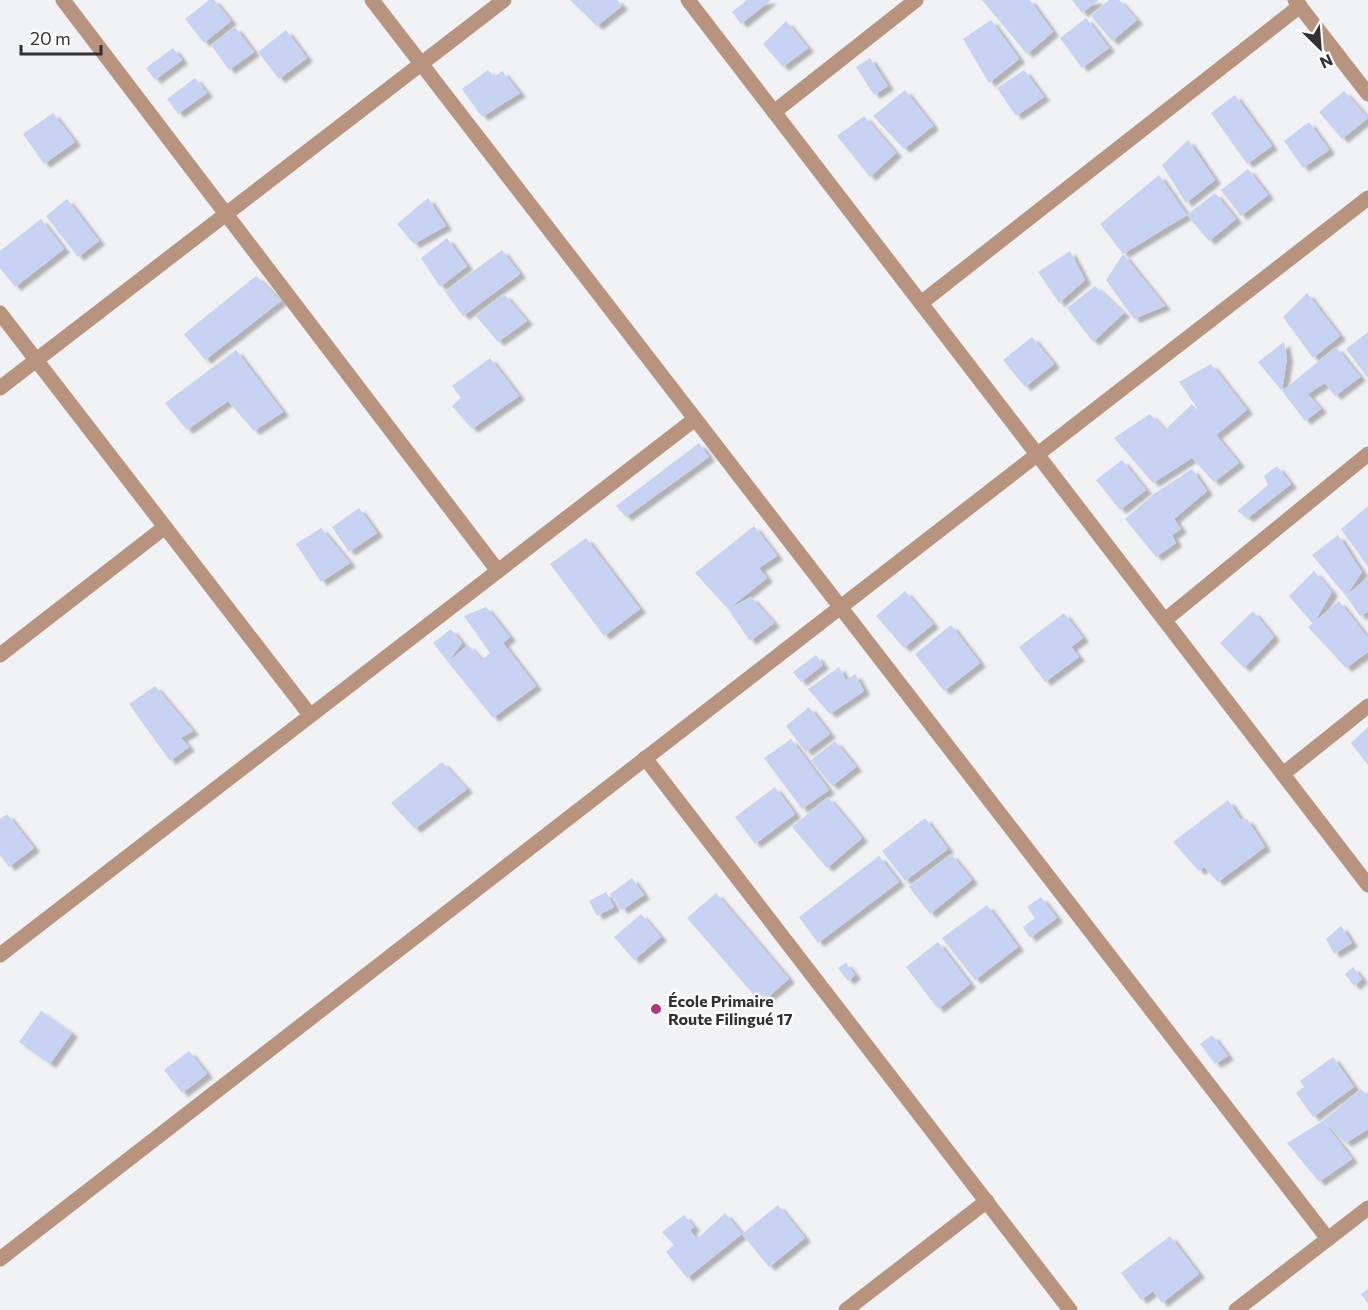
<svg xmlns="http://www.w3.org/2000/svg" width="1368" height="1310" viewBox="0 0 1368 1310" font-family="Commissioner,sans-serif">
  <style>
    .building { fill: #c8d2f3; filter: url(#shadow) }
    .lines { fill: none; stroke-linecap: round; stroke-linejoin: round }
    .minor { stroke: #b8947f; stroke-width: 15 }
    .poi-dot { fill: #b23481; stroke: #fff; stroke-width: 2 }
    .labels { text-anchor: middle; dominant-baseline: central; stroke-width: 5; stroke-linejoin: round; paint-order: stroke }
    .poi-label { font-size: 16px; font-weight: bold; fill: #313133; stroke: #fff; text-anchor: start }
  </style>
  <defs>
    <filter id="shadow"><feDropShadow dx="6" dy="4" stdDeviation="1.5" flood-color="#0004"/></filter>
  </defs>
  <rect width="100%" height="100%" fill="#f1f2f5"/>
  <g class="building">
    <polygon points="209,0 214,0 231,21 204,43 185,19"/>
    <polygon points="570,0 617,0 622,6 597,26"/>
    <polygon points="747,0 771,0 741,24 732,12"/>
    <polygon points="982,0 1030,0 1053,32 1027,54"/>
    <polygon points="1072,0 1099,0 1082,13"/>
    <polygon points="1109,0 1119,0 1137,20 1112,41 1091,16"/>
    <polygon points="1086,18 1109,48 1082,68 1060,38"/>
    <polygon points="991,20 1019,59 989,83 963,39"/>
    <polygon points="786,21 808,48 783,67 763,44"/>
    <polygon points="235,27 254,52 229,70 211,45"/>
    <polygon points="286,30 307,58 279,79 258,52"/>
    <polygon points="173,48 182,60 155,80 146,68"/>
    <polygon points="870,58 888,86 874,95 856,67"/>
    <polygon points="488,70 494,77 502,71 520,93 482,117 462,89"/>
    <polygon points="1024,70 1044,97 1016,116 997,88"/>
    <polygon points="195,78 207,93 178,114 167,99"/>
    <polygon points="905,90 933,126 904,149 873,116"/>
    <polygon points="1344,91 1368,118 1342,139 1319,112"/>
    <polygon points="1235,95 1272,146 1247,164 1211,113"/>
    <polygon points="53,113 75,142 44,164 23,134"/>
    <polygon points="864,116 896,153 870,177 837,136"/>
    <polygon points="1309,122 1329,150 1303,168 1284,141"/>
    <polygon points="1188,140 1215,180 1186,203 1162,165"/>
    <polygon points="1248,169 1268,195 1241,216 1221,190"/>
    <polygon points="1159,175 1187,215 1123,254 1100,224"/>
    <polygon points="1215,193 1236,219 1209,241 1187,215"/>
    <polygon points="428,198 446,226 414,244 397,224"/>
    <polygon points="67,199 99,241 78,257 46,216"/>
    <polygon points="41,219 64,249 15,287 0,268 0,251"/>
    <polygon points="447,238 467,266 440,287 421,258"/>
    <polygon points="502,250 520,274 463,316 445,292"/>
    <polygon points="1070,251 1085,280 1059,303 1038,272"/>
    <polygon points="1123,254 1165,306 1134,319 1106,280"/>
    <polygon points="256,276 281,301 205,360 184,334"/>
    <polygon points="1095,286 1124,313 1093,342 1067,308"/>
    <polygon points="1307,293 1340,336 1313,358 1283,317"/>
    <polygon points="504,294 527,321 498,342 476,316"/>
    <polygon points="1368,332 1368,378 1346,349"/>
    <polygon points="1032,337 1054,364 1025,387 1003,360"/>
    <polygon points="1284,342 1287,358 1282,391 1258,362"/>
    <polygon points="1336,347 1360,377 1335,396 1325,383 1308,394 1321,409 1305,421 1282,391"/>
    <polygon points="236,350 283,412 254,431 228,401 187,430 165,403"/>
    <polygon points="490,358 519,396 472,429 452,406 461,398 452,386"/>
    <polygon points="1211,364 1247,410 1216,435 1239,463 1214,482 1192,458 1153,483 1114,438 1150,414 1179,445 1166,429 1192,404 1206,421 1179,382"/>
    <polygon points="699,443 709,457 626,517 616,506"/>
    <polygon points="1122,460 1146,490 1120,510 1096,480"/>
    <polygon points="1277,466 1291,484 1248,518 1237,511 1268,485 1264,476"/>
    <polygon points="1192,469 1207,491 1174,519 1181,529 1172,535 1176,543 1156,557 1125,519 1154,494"/>
    <polygon points="1368,506 1368,567 1341,529"/>
    <polygon points="359,508 377,533 349,552 332,527"/>
    <polygon points="754,526 777,556 759,568 767,578 728,609 695,573"/>
    <polygon points="321,528 350,563 321,582 296,544"/>
    <polygon points="1338,535 1362,572 1346,596 1312,555"/>
    <polygon points="586,538 640,609 604,636 550,564"/>
    <polygon points="1314,571 1332,592 1313,624 1289,596"/>
    <polygon points="1368,577 1368,612 1360,616 1346,596"/>
    <polygon points="905,591 933,624 904,648 876,616"/>
    <polygon points="751,597 774,623 750,641 728,609"/>
    <polygon points="1339,601 1368,638 1368,652 1346,668 1308,627"/>
    <polygon points="486,607 510,637 503,643 536,686 493,718 448,662 468,645 482,660 490,653 464,616"/>
    <polygon points="1253,611 1274,637 1244,668 1220,643"/>
    <polygon points="1064,613 1083,638 1071,647 1079,657 1045,682 1019,647"/>
    <polygon points="951,625 980,663 944,691 915,654"/>
    <polygon points="451,629 462,643 448,662 433,643"/>
    <polygon points="816,655 823,665 801,682 793,672"/>
    <polygon points="839,667 846,680 855,674 864,691 830,714 808,689"/>
    <polygon points="155,686 193,731 181,738 189,747 170,761 129,704"/>
    <polygon points="809,707 830,734 806,752 786,726"/>
    <polygon points="1368,727 1368,765 1351,743"/>
    <polygon points="791,739 829,790 802,809 764,758"/>
    <polygon points="835,741 856,767 832,786 811,760"/>
    <polygon points="442,762 467,789 415,829 391,803"/>
    <polygon points="775,787 795,814 755,844 735,817"/>
    <polygon points="828,797 862,838 827,868 792,827"/>
    <polygon points="1228,800 1241,820 1247,819 1265,847 1218,882 1204,867 1199,871 1173,842"/>
    <polygon points="7,814 34,848 9,867 0,855 0,819"/>
    <polygon points="925,818 948,849 905,881 882,851"/>
    <polygon points="951,854 972,880 930,914 909,887"/>
    <polygon points="879,856 899,882 818,943 799,917"/>
    <polygon points="632,878 644,895 622,910 610,894"/>
    <polygon points="606,892 614,907 597,916 589,901"/>
    <polygon points="716,893 789,979 761,1003 687,918"/>
    <polygon points="1041,897 1057,918 1030,938 1023,927 1035,918 1027,907"/>
    <polygon points="987,905 1018,947 975,980 942,938"/>
    <polygon points="641,914 661,937 634,960 614,937"/>
    <polygon points="1341,926 1352,943 1334,954 1326,939"/>
    <polygon points="938,942 970,984 938,1009 906,967"/>
    <polygon points="846,963 855,975 848,981 838,968"/>
    <polygon points="1353,967 1362,979 1354,986 1345,974"/>
    <polygon points="41,1011 72,1033 50,1064 19,1042"/>
    <polygon points="1212,1035 1228,1056 1215,1064 1200,1044"/>
    <polygon points="189,1051 207,1074 182,1093 164,1070"/>
    <polygon points="1333,1057 1354,1087 1313,1117 1296,1093 1304,1087 1300,1081"/>
    <polygon points="1361,1089 1368,1096 1368,1129 1346,1143 1323,1121"/>
    <polygon points="1323,1121 1352,1159 1319,1182 1287,1143"/>
    <polygon points="778,1205 805,1238 769,1267 742,1234"/>
    <polygon points="725,1213 742,1234 687,1278 666,1252 674,1245 662,1232 684,1215 694,1227 690,1230 697,1239"/>
    <polygon points="1170,1236 1199,1274 1162,1303 1153,1291 1141,1300 1121,1273"/>
    <polygon points="1368,1289 1368,1304 1361,1294"/>
  </g>
  <g class="lines">
    <g class="minor">
      <polyline points="63,0 498,571"/>
      <polyline points="372,0 1328,1239"/>
      <polyline points="688,0 1368,885"/>
      <polyline points="1295,0 1368,94"/>
      <polyline points="774,112 916,0"/>
      <polyline points="921,303 1300,6"/>
      <polyline points="0,313 310,715"/>
      <polyline points="0,388 504,0"/>
      <polyline points="1165,620 1368,454"/>
      <polyline points="0,655 165,527"/>
      <polyline points="645,758 1070,1310"/>
      <polyline points="1283,774 1368,706"/>
      <polyline points="0,955 695,419"/>
      <polyline points="0,1259 1368,198"/>
      <polyline points="846,1310 987,1201"/>
      <polyline points="1236,1310 1368,1208"/>
    </g>
  </g>
  <circle class="poi-dot" cx="656" cy="1009" r="6"/>
  <g class="labels">
    <g class="poi-label">
      <text x="668" y="1000">École Primaire<tspan x="668" dy="18">Route Filingué 17</tspan></text>
    </g>
  </g>
  <g transform="translate(1320 48) rotate(155)" stroke="#ffffff" stroke-width="4.5" paint-order="stroke">
  <path d="M0-4.5L10 22L0 15L-10 22Z" fill="#313133"/>
  <text y="-9" font-size="16" font-weight="bold" text-anchor="middle" fill="#313133">N</text>
  </g>
  <path d="M21 45v9h80v-9" fill="none" stroke="#313133" stroke-width="3"/>
  <text x="30" y="45" font-size="18" fill="#313133" stroke="#ffffff" stroke-width="4.5" paint-order="stroke">20 m</text>
</svg>
